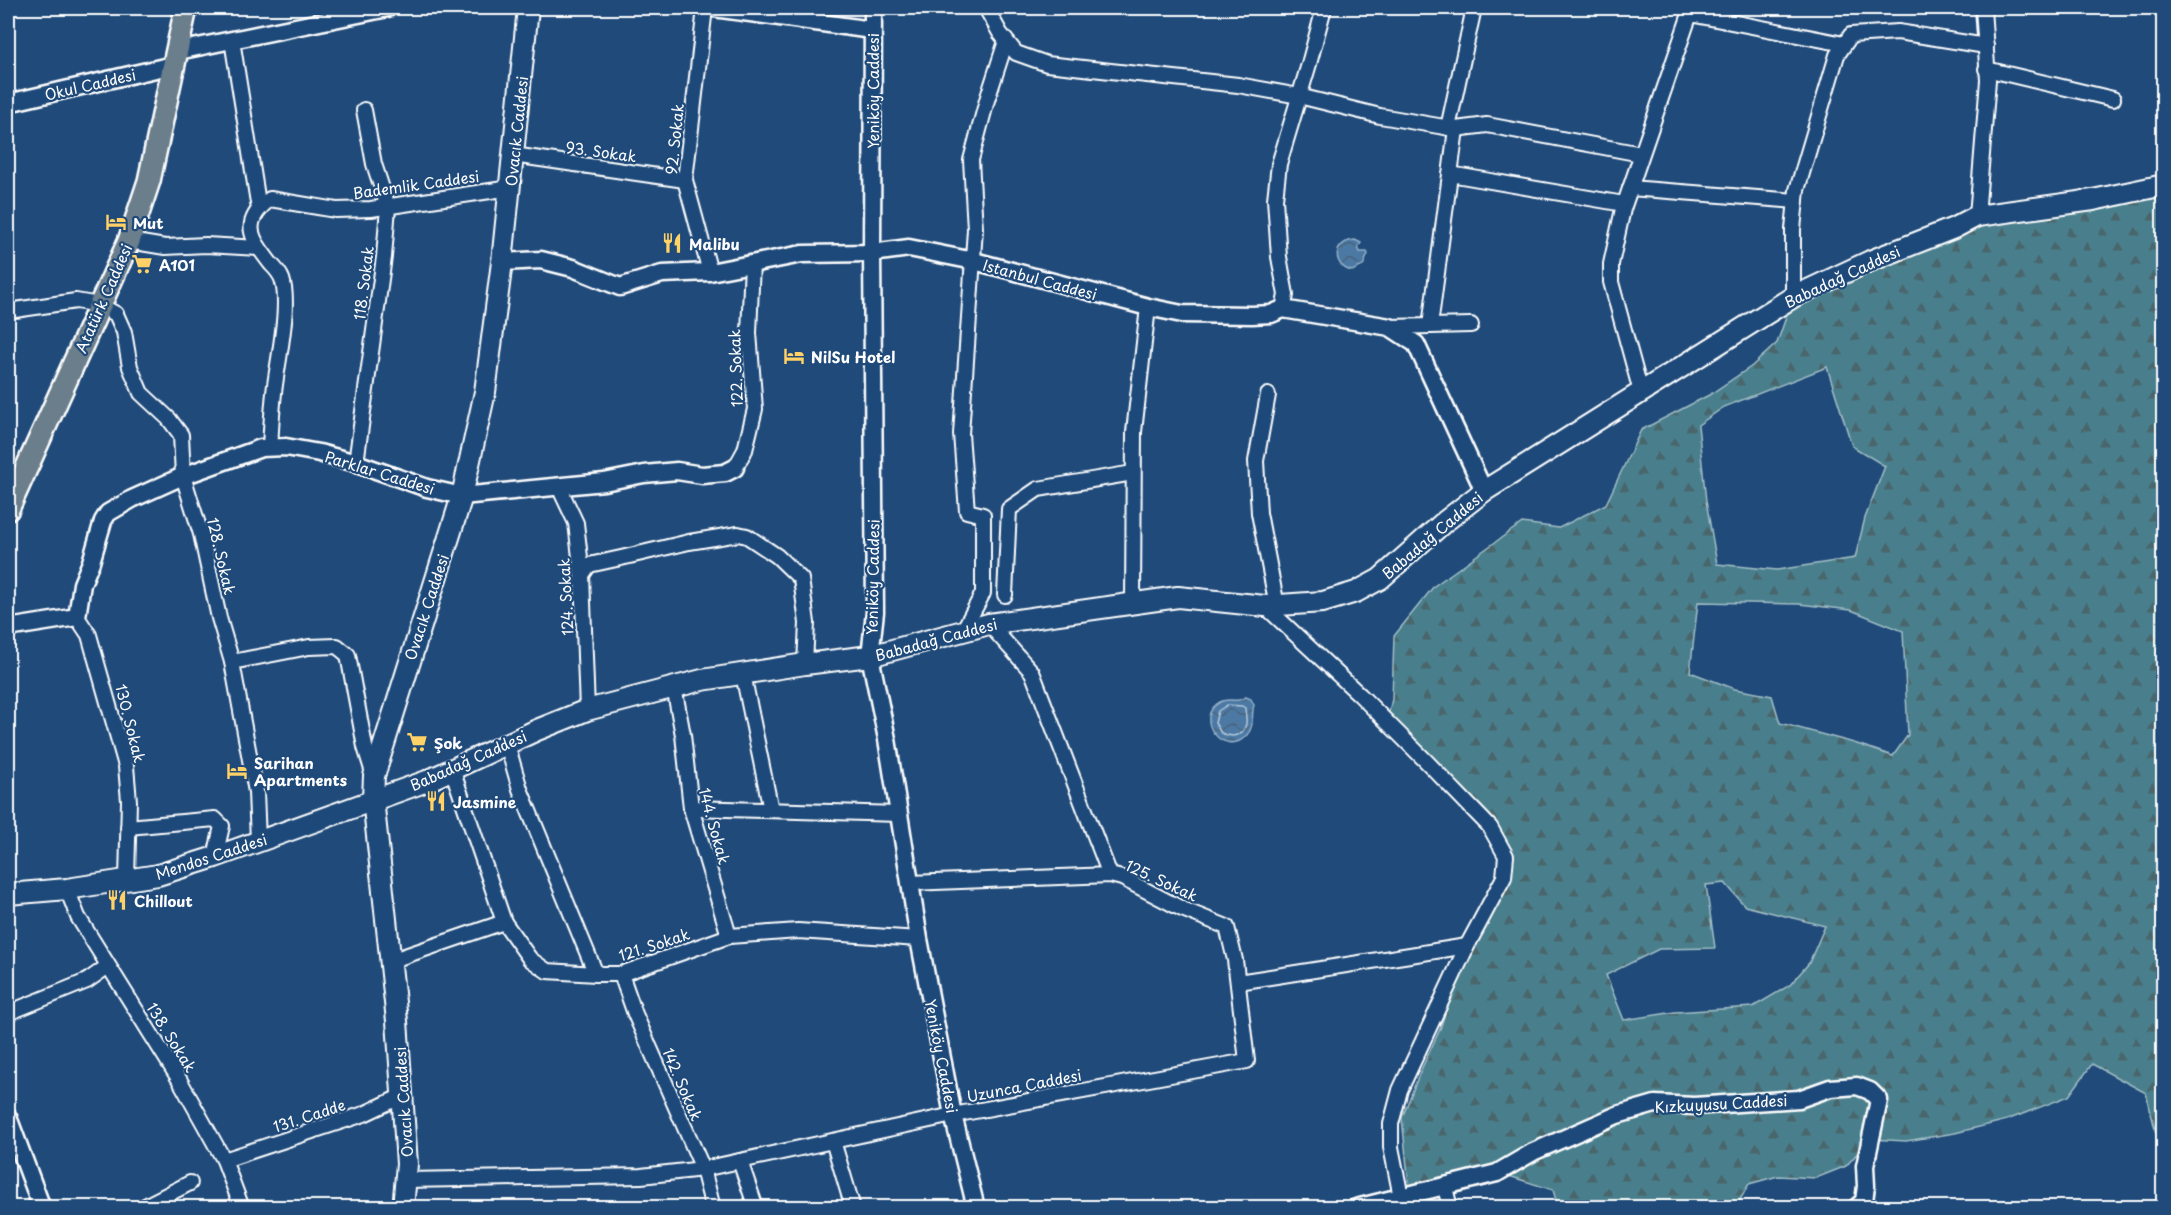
<svg xmlns="http://www.w3.org/2000/svg" width="2171" height="1215" viewBox="0 0 2171 1215" font-family="'Playpen Sans',sans-serif">
  <style>
    .forest { fill: url(#forest-firs); stroke: #a4bfc6; stroke-width: 1.5; fill-rule: evenodd }
    .water { fill: url(#water-waves); stroke: #93afc8; stroke-width: 1.5 }
    .lines { fill: none; stroke-linecap: round; stroke-linejoin: round }
    .shore { stroke: #b7c9db; stroke-width: 1.5 }
    .minor-casing { stroke: #fff; stroke-width: 18 }
    .tertiary-casing { stroke: #fff; stroke-width: 21 }
    .secondary-casing { stroke: #fff; stroke-width: 24 }
    .primary-casing { stroke: #fff; stroke-width: 26 }
    .minor { stroke: #1f4a7a; stroke-width: 14 }
    .tertiary { stroke: #1f4a7a; stroke-width: 16 }
    .secondary { stroke: #1f4a7a; stroke-width: 20 }
    .primary { stroke: #6b7e8b; stroke-width: 21 }
    .labels { text-anchor: middle; dominant-baseline: central; stroke-width: 4.5; stroke-linejoin: round; paint-order: stroke }
    .street-label { font-size: 15px; fill: #fff; stroke: #1f4a7a }
    .poi-label { font-size: 15px; font-weight: bold; fill: #fff; stroke: #1f4a7a; text-anchor: start }
  </style>
  <defs>
    <pattern id="forest-firs" width="22" height="20" patternUnits="userSpaceOnUse" patternTransform="scale(1.5)"><rect width="22" height="20" fill="#497f8d"/><path d="M5 1l3.5 6h-7zM16 11l3.5 6h-7z" fill="#4a666c"/></pattern>
    <pattern id="water-waves" width="16" height="10" patternUnits="userSpaceOnUse" patternTransform="scale(1.5)"><rect width="16" height="10" fill="#4b79a4"/><path d="M0 5q4-4 8 0t8 0" fill="none" stroke="#4c6278"/></pattern>
  </defs>
  <rect width="100%" height="100%" fill="#1f4a7a"/>
  <filter id="ink" filterUnits="userSpaceOnUse"><feTurbulence type="fractalNoise" baseFrequency=".0167" numOctaves="2"/><feDisplacementMap in="SourceGraphic" scale="12" xChannelSelector="R" yChannelSelector="G"/><feConvolveMatrix kernelMatrix="1 2 1 2 8 2 1 2 1" color-interpolation-filters="sRGB"/></filter>
  <g filter="url(#ink)">
    <path class="forest" d="M 2163,185 L 2163,1161 L 2146,1093 L 2092,1064 L 2069,1096 L 2007,1120 L 1955,1133 L 1906,1141 L 1870,1139 L 1846,1166 L 1816,1178 L 1778,1176 L 1749,1184 L 1736,1207 L 1558,1207 L 1553,1190 L 1487,1169 L 1409,1186 L 1402,1118 L 1420,1072 L 1440,1029 L 1467,946 L 1504,877 L 1498,840 L 1387,721 L 1392,699 L 1394,636 L 1434,586 L 1522,523 L 1559,528 L 1606,504 L 1641,430 L 1709,395 L 1752,366 L 1777,343 L 1793,297 L 1954,228 ZM 1827,367 L 1852,446 L 1885,466 L 1865,518 L 1855,558 L 1777,570 L 1717,564 L 1706,501 L 1698,425 L 1724,407 ZM 1698,602 L 1799,604 L 1851,610 L 1903,631 L 1908,735 L 1893,756 L 1854,743 L 1780,723 L 1772,696 L 1735,689 L 1690,672 ZM 1725,883 L 1745,906 L 1825,926 L 1809,963 L 1790,985 L 1753,1007 L 1675,1012 L 1624,1020 L 1606,975 L 1659,949 L 1715,948 L 1706,885 Z"/>
    <g class="water">
      <path d="M 1355,240 L 1361,243 L 1358,247 L 1360,252 L 1367,252 L 1368,254 L 1363,266 L 1352,271 C 1331,266 1333,241 1355,240 Z"/>
      <path d="M 1246,697 L 1251,699 L 1254,705 C 1251,714 1255,726 1247,735 C 1225,760 1191,718 1220,702 C 1227,698 1231,701 1238,700 C 1241,700 1243,698 1246,697 Z"/>
    </g>
    <g class="lines">
      <path class="shore" d="M 1227,705 L 1242,706 L 1245,708 C 1245,713 1247,718 1246,724 C 1243,737 1231,738 1221,733 L 1215,723 L 1218,711 Z"/>
      <g class="minor-casing">
        <g id="minor">
          <polyline points="705,8 685,180 710,272"/>
          <polyline points="986,8 1000,33 1016,53 1047,64 1238,85 1299,96 1380,116 1456,129 1487,125 1641,154"/>
          <polyline points="1690,14 1844,44"/>
          <polyline points="232,40 259,209"/>
          <polyline points="1986,69 2113,99"/>
          <polyline points="1448,128 1474,8"/>
          <polyline points="513,155 685,180"/>
          <polyline points="1450,174 1624,204"/>
          <polyline points="1630,188 1796,201"/>
          <polyline points="1977,216 1988,80 1983,8"/>
          <polyline points="129,241 165,247 206,245 259,248"/>
          <polyline points="1793,297 1793,229 1797,190 1837,55 1851,35 1898,32 1986,46"/>
          <polyline points="1283,309 1286,295 1279,257 1275,199 1279,164 1309,64 1324,8"/>
          <polyline points="8,311 76,301 99,305 116,314 124,332 130,367 141,393 169,419 181,435 183,476 201,534 219,618 232,662 243,722 256,792 258,841"/>
          <polyline points="1430,326 1456,129"/>
          <polyline points="1390,327 1471,325"/>
          <polyline points="1641,392 1611,282 1611,264 1623,209 1692,8"/>
          <polyline points="1268,395 1256,461 1259,513 1277,606"/>
          <path d="M 270,448 C 271,429 272,411 274,393 C 277,364 291,305 282,279 C 280,274 275,268 271,264 C 251,238 240,223 270,199 L 336,210 L 371,209 L 510,188"/>
          <polyline points="356,463 384,257 388,207 374,164 364,110"/>
          <polyline points="735,468 745,450 755,409 749,333 752,263"/>
          <polyline points="559,487 576,523 582,575 587,710"/>
          <polyline points="582,575 589,565 621,558 689,542 738,534 747,536 777,556 801,579 807,623 805,664"/>
          <polyline points="1005,595 1009,509 1038,489 1133,473"/>
          <polyline points="1133,603 1134,432 1148,307"/>
          <polyline points="1265,606 1360,695 1427,762 1490,827 1506,856 1504,877 1467,946 1400,1090 1391,1124 1391,1147 1401,1197"/>
          <polyline points="77,617 89,635 126,766 129,801 127,879"/>
          <polyline points="989,624 1032,672 1110,875"/>
          <polyline points="963,631 983,593 983,515 967,511 961,434 975,229 971,160 987,100 1006,41"/>
          <polyline points="232,662 309,647 337,646 348,655 365,747 374,776"/>
          <polyline points="743,674 771,810"/>
          <polyline points="674,687 683,735 691,808 729,936"/>
          <polyline points="507,744 520,789 596,974"/>
          <polyline points="452,769 504,922"/>
          <polyline points="691,808 899,814"/>
          <polyline points="128,827 215,819 222,826 215,857"/>
          <polyline points="67,889 78,917 179,1079 224,1160 242,1208"/>
          <polyline points="390,961 504,922 530,959 547,971 596,974 621,974 729,936 798,931 919,939"/>
          <polyline points="621,974 635,1014 703,1169 713,1208"/>
          <polyline points="1238,982 1467,946"/>
          <polyline points="8,1013 87,981 108,966"/>
          <polyline points="833,1141 853,1208"/>
          <polyline points="224,1160 364,1114 402,1096"/>
          <polyline points="740,1161 756,1208"/>
          <polyline points="406,1180 641,1176 703,1169 953,1115 1247,1061 1235,960 1227,927 1182,909 1122,878 1110,875 910,883"/>
          <polyline points="1445,1187 1450,1208"/>
          <polyline points="141,1208 190,1183"/>
        </g>
      </g>
      <g class="tertiary-casing">
        <g id="tertiary">
          <polyline points="714,8 872,30"/>
          <polyline points="873,8 872,253 875,612 870,656 887,739 919,939 953,1115 976,1208"/>
          <polyline points="178,51 388,8"/>
          <polyline points="8,103 173,65"/>
          <polyline points="502,262 541,260 573,268 620,287 662,274 710,272 802,254 872,253 909,248 974,261 1148,307 1182,314 1252,315 1271,314 1283,309 1390,327 1416,344 1484,491"/>
          <polyline points="8,628 77,617 82,584 91,562 103,521 108,513 132,499 183,476 261,448 286,447 319,453 356,463 427,488 462,496 604,482 644,474 677,471 702,475 725,473 735,468"/>
          <polyline points="8,1117 42,1208"/>
          <polyline points="1356,1208 1497,1173 1533,1152 1617,1115 1655,1104 1694,1106 1799,1099 1830,1088 1857,1086 1870,1091 1879,1100 1865,1166 1866,1186 1864,1201 1856,1208"/>
        </g>
      </g>
      <g class="secondary-casing">
        <g id="secondary">
          <polyline points="8,894 67,889 158,875 215,857 427,781 537,730 587,710 702,680 805,664 870,656 989,624 1178,597 1265,606 1323,602 1356,592 1380,579 1443,523 1484,491 1793,297 1870,261 1954,228 1977,216 2093,200 2164,185"/>
          <polyline points="403,1208 407,1164 397,1021 373,799 374,776 462,496 485,392 502,262 528,8"/>
        </g>
      </g>
      <g class="primary-casing">
        <polyline id="primary" points="8,509 129,241 149,181 186,8"/>
      </g>
      <use href="#minor" class="minor"/>
      <use href="#tertiary" class="tertiary"/>
      <use href="#secondary" class="secondary"/>
      <use href="#primary" class="primary"/>
    </g>
  </g>
  <defs>
    <g id="hotel-bare" transform="scale(1.62)"><path d="M-6-4.5h1.5V1H6V5H4.5V3h-9V5H-6ZM-4 0a1.8 1.8 0 1 1 3.6 0ZM.5 0V-2.5h3Q6-2.5 6 0Z" fill="#ffd166" stroke="#1f4a7a" stroke-width="2.5" paint-order="stroke"/></g>
    <g id="restaurant-bare" transform="scale(1.62)"><path d="M-5-6h1v4h1v-4h1v4h1v-4h1v5L-1.5 .5V6h-2V.5L-5-1ZM5-6V6H3V1.5H1.5Q1.5-4 5-6Z" fill="#ffd166" stroke="#1f4a7a" stroke-width="2.5" paint-order="stroke"/></g>
    <g id="supermarket-bare" transform="scale(1.62)"><path d="M-6-5.5h2.5l.6 2H6L4.5 2H-2.5L-4.4-4H-6ZM-1.5 3.2a1.3 1.3 0 1 0 .1 0ZM3 3.2a1.3 1.3 0 1 0 .1 0Z" fill="#ffd166" stroke="#1f4a7a" stroke-width="2.5" paint-order="stroke"/></g>
  </defs>
  <g fill-rule="evenodd">
    <use href="#hotel-bare" x="116" y="222"/>
    <use href="#restaurant-bare" x="672" y="243"/>
    <use href="#supermarket-bare" x="142" y="264"/>
    <use href="#hotel-bare" x="794" y="356"/>
    <use href="#supermarket-bare" x="417" y="742"/>
    <use href="#hotel-bare" x="237" y="771"/>
    <use href="#restaurant-bare" x="436" y="801"/>
    <use href="#restaurant-bare" x="117" y="900"/>
  </g>
  <g class="labels">
    <g class="street-label">
      <text transform="translate(90 84) rotate(-13)">Okul Caddesi</text>
      <text transform="translate(872 91) rotate(-90)">Yeniköy Caddesi</text>
      <text transform="translate(516 131) rotate(-84)">Ovacık Caddesi</text>
      <text transform="translate(674 139) rotate(-84)">92. Sokak</text>
      <text transform="translate(601 151) rotate(8)">93. Sokak</text>
      <text transform="translate(416 184) rotate(-8)">Bademlik Caddesi</text>
      <text transform="translate(1842 276) rotate(-25)">Babadağ Caddesi</text>
      <text transform="translate(1040 279) rotate(15)">Istanbul Caddesi</text>
      <text transform="translate(363 283) rotate(-83)">118. Sokak</text>
      <text transform="translate(103 298) rotate(-66)">Atatürk Caddesi</text>
      <text transform="translate(735 368) rotate(-92)">122. Sokak</text>
      <text transform="translate(380 472) rotate(17)">Parklar Caddesi</text>
      <text transform="translate(1432 535) rotate(-40)">Babadağ Caddesi</text>
      <text transform="translate(222 556) rotate(77)">128. Sokak</text>
      <text transform="translate(872 577) rotate(-89)">Yeniköy Caddesi</text>
      <text transform="translate(565 597) rotate(-93)">124. Sokak</text>
      <text transform="translate(426 607) rotate(-72)">Ovacık Caddesi</text>
      <text transform="translate(936 639) rotate(-15)">Babadağ Caddesi</text>
      <text transform="translate(131 723) rotate(76)">130. Sokak</text>
      <text transform="translate(468 760) rotate(-24)">Babadağ Caddesi</text>
      <text transform="translate(715 826) rotate(75)">144. Sokak</text>
      <text transform="translate(211 856) rotate(-18)">Mendos Caddesi</text>
      <text transform="translate(1162 880) rotate(25)">125. Sokak</text>
      <text transform="translate(654 944) rotate(-18)">121. Sokak</text>
      <text transform="translate(172 1037) rotate(58)">138. Sokak</text>
      <text transform="translate(942 1056) rotate(79)">Yeniköy Caddesi</text>
      <text transform="translate(683 1084) rotate(67)">142. Sokak</text>
      <text transform="translate(1024 1085) rotate(-11)">Uzunca Caddesi</text>
      <text transform="translate(403 1102) rotate(-94)">Ovacık Caddesi</text>
      <text transform="translate(1721 1103) rotate(-3)">Kızkuyusu Caddesi</text>
      <text transform="translate(309 1115) rotate(-18)">131. Cadde</text>
    </g>
    <g class="poi-label">
      <text x="133" y="222">Mut</text>
      <text x="689" y="243">Malibu</text>
      <text x="159" y="264">A101</text>
      <text x="811" y="356">NilSu Hotel</text>
      <text x="434" y="742">Şok</text>
      <text x="254" y="762">Sarihan<tspan x="254" dy="17">Apartments</tspan></text>
      <text x="453" y="801">Jasmine</text>
      <text x="134" y="900">Chillout</text>
    </g>
  </g>
  <rect width="2171" height="1215" fill="none" stroke="#1f4a7a" stroke-width="30"/>
  <rect x="15" y="15" width="2141" height="1185" fill="none" stroke="#fff" stroke-width="2" filter="url(#ink)"/>
</svg>
